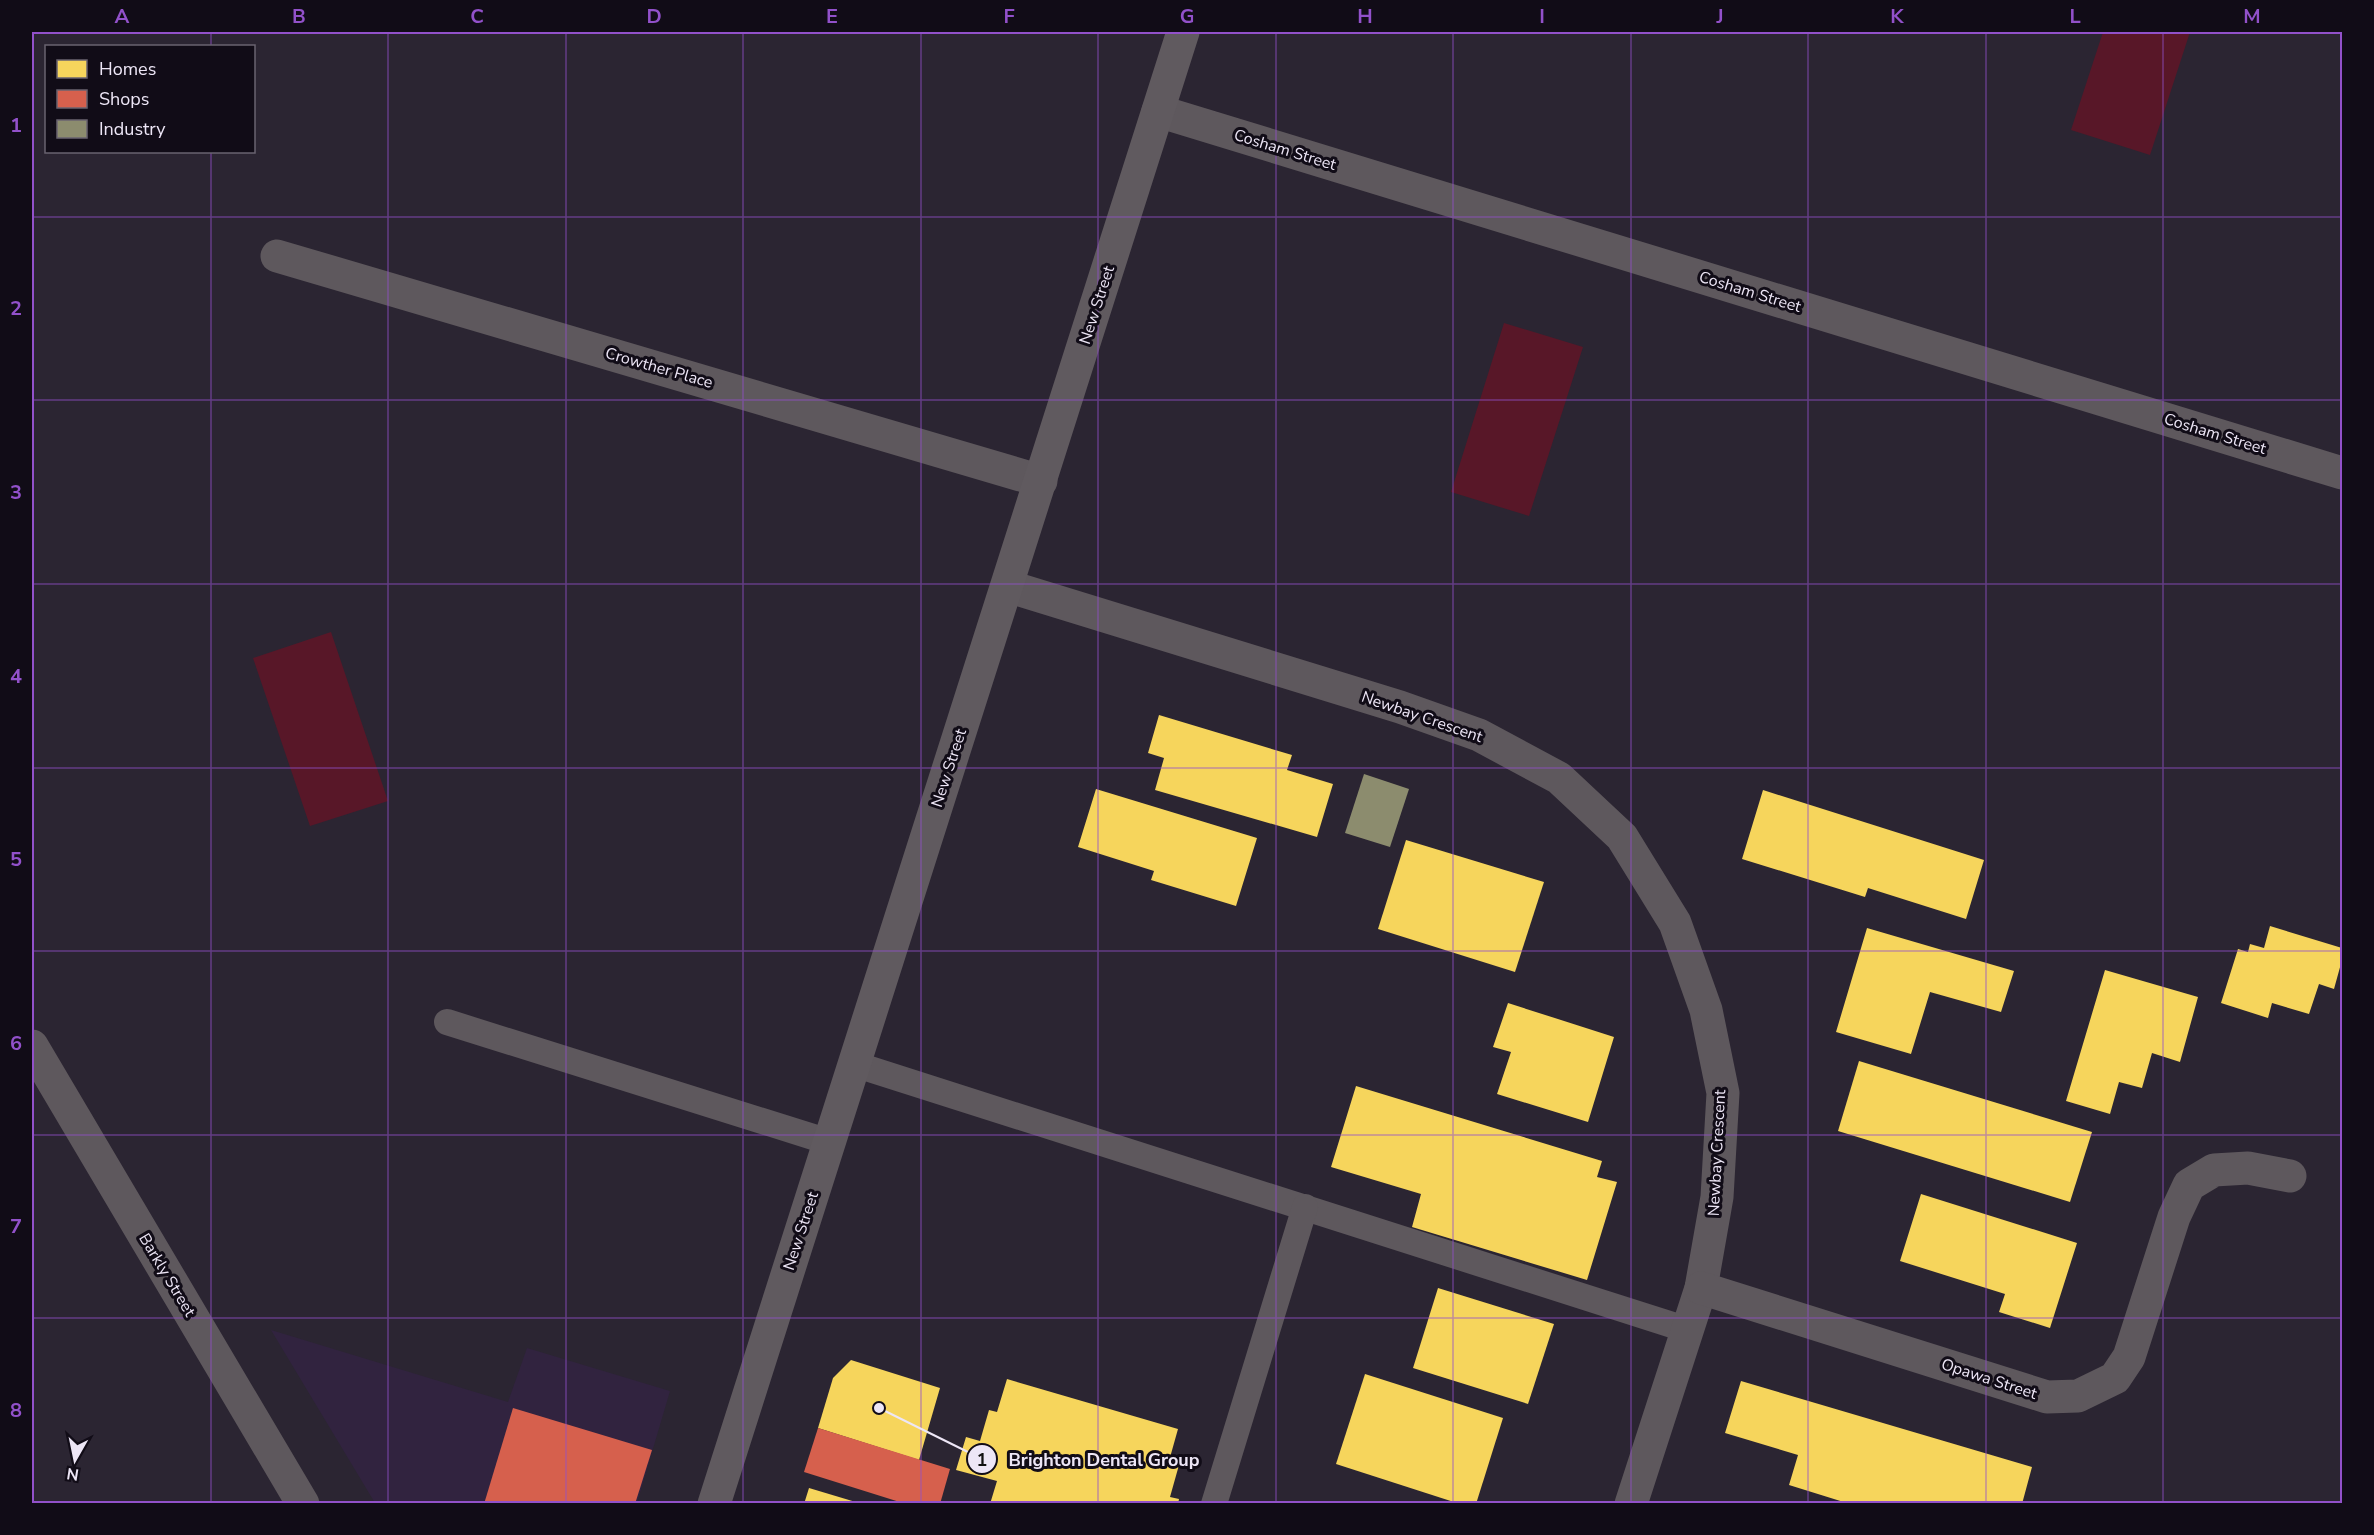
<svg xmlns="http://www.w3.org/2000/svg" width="2374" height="1535" viewBox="0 0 2374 1535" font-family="'Nunito Sans',sans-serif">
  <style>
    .built { fill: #31233f }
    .green { fill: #581728 }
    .homes { fill: #f6d55c }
    .shops { fill: #d6604d }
    .industry { fill: #8c8c6e }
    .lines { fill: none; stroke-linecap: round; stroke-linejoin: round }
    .service { stroke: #5e585d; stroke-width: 26 }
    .minor { stroke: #5e585d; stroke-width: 33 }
    .secondary { stroke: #605a5f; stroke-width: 33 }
    .grid { fill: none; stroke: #9251ca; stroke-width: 1.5; stroke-opacity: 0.55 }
    .labels { text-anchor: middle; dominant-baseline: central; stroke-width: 6; stroke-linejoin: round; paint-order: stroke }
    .street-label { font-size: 16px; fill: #ede6f6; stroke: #110c17 }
    .leader { fill: none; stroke: #ede6f6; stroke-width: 2 }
    .callout-dot { fill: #ede6f6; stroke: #110c17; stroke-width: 2 }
    .mark-label { font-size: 18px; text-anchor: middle; font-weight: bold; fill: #111 }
    .callout-label { font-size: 18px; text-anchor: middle; font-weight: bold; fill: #ede6f6; stroke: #110c17; stroke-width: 6; stroke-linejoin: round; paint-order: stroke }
    .neatline { fill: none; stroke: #9251ca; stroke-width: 2 }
    .grid-label { font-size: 20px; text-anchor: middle; font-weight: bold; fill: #9251ca }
  </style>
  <rect width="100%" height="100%" fill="#2b2532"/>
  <polygon class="built" points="271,1330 508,1402 527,1348 670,1391 637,1503 375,1503"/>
  <g class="green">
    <polygon points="2103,32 2190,32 2150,155 2071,130"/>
    <polygon points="1504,323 1583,347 1529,516 1451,492"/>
    <polygon points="331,632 388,801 310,826 253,658"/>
  </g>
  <g class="homes">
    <polygon points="1159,715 1292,755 1287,770 1333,784 1317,837 1155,790 1164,758 1148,753"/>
    <polygon points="1096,789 1257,838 1236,906 1151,880 1154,871 1078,847"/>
    <polygon points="1763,790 1984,860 1966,919 1868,888 1865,897 1742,859"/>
    <polygon points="1406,840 1544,882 1515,972 1378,929"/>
    <polygon points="2270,926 2342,948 2342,960 2334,989 2319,984 2309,1014 2272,1003 2268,1018 2221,1003 2238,949 2248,952 2250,944 2264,948"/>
    <polygon points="1867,928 2014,971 2001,1012 1930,992 1911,1054 1836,1032"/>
    <polygon points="2105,970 2198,997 2180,1062 2152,1053 2142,1088 2119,1082 2110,1114 2066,1101"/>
    <polygon points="1508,1003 1614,1037 1588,1122 1497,1094 1511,1052 1493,1047"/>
    <polygon points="1859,1061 2092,1132 2070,1202 1838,1131"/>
    <polygon points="1356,1086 1602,1161 1597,1177 1617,1182 1587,1280 1412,1227 1421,1194 1331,1167"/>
    <polygon points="1921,1194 2077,1243 2050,1328 1999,1312 2005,1294 1900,1261"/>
    <polygon points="1438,1288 1554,1324 1528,1404 1413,1368"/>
    <polygon points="851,1360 940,1388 919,1460 818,1428 833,1378"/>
    <polygon points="1365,1374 1503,1418 1476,1504 1460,1504 1336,1464"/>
    <polygon points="1007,1379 1178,1429 1169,1461 1179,1465 1170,1497 1179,1499 1178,1504 990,1504 997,1481 956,1470 966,1437 980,1441 989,1410 997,1412"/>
    <polygon points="1741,1381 2032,1467 2022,1504 1850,1504 1789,1485 1798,1455 1725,1433"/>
    <polygon points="809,1488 859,1503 858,1504 804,1504"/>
  </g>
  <g class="shops">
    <polygon points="513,1408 652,1450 635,1504 484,1504"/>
    <polygon points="818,1428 950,1469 940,1504 906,1504 804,1472"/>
  </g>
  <polygon class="industry" points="1364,774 1409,789 1390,847 1345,833"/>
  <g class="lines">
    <g class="service">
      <polyline points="447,1022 829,1142"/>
      <polyline points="854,1064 1688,1330"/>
      <polyline points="1214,1504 1305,1207"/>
    </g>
    <g class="minor">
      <polyline points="1158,111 2342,473"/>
      <polyline points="277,256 1041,481"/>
      <polyline points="1007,586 1400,707 1479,735 1559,778 1622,837 1675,923 1706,1010 1723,1093 1717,1197 1701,1288 1631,1504"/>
      <polyline points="32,1046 303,1504"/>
      <polyline points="1701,1288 2047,1397 2078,1396 2115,1378 2129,1357 2174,1217 2189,1185 2214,1170 2248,1168 2290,1176"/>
    </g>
    <polyline class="secondary" points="714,1504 1183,32"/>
  </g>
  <path class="grid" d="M 211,32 L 211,46M 388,32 L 388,1504M 566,32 L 566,1504M 743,32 L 743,1504M 921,32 L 921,1504M 1098,32 L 1098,1504M 1276,32 L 1276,1504M 1453,32 L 1453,1504M 1631,32 L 1631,1504M 1808,32 L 1808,1504M 1986,32 L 1986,1504M 2163,32 L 2163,1504M 211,152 L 211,1504M 32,217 L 2342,217M 32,400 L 2342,400M 32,584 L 2342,584M 32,768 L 2342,768M 32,951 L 2342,951M 32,1135 L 2342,1135M 32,1318 L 2342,1318"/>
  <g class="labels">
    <g class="street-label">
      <text transform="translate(1285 150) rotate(17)">Cosham Street</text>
      <text transform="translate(1750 292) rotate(17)">Cosham Street</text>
      <text transform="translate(1097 305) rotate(-72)">New Street</text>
      <text transform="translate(659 368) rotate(16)">Crowther Place</text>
      <text transform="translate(2215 434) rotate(17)">Cosham Street</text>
      <text transform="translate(1422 717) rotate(19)">Newbay Crescent</text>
      <text transform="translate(949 768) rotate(-72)">New Street</text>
      <text transform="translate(1717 1153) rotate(-87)">Newbay Crescent</text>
      <text transform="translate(801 1231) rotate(-72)">New Street</text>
      <text transform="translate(167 1275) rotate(59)">Barkly Street</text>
      <text transform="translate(1989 1379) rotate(18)">Opawa Street</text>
    </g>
  </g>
  <path class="leader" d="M879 1408L982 1459"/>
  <g class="callout-dot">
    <circle cx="879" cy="1408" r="6"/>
    <circle cx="982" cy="1459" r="15"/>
  </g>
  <g class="mark-label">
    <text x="982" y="1466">1</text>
  </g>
  <g class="callout-label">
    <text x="1104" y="1466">Brighton Dental Group</text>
  </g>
  <rect width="2374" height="1535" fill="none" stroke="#110c17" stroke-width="66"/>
  <rect x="45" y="45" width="210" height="108" fill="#110c17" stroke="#696370" stroke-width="1.5"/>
  <rect x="57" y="60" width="30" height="18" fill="#f6d55c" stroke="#696370" stroke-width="1.5"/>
  <text x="99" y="75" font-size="18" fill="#ede6f6">Homes</text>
  <rect x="57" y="90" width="30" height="18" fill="#d6604d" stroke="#696370" stroke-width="1.5"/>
  <text x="99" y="105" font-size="18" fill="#ede6f6">Shops</text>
  <rect x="57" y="120" width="30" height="18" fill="#8c8c6e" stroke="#696370" stroke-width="1.5"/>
  <text x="99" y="135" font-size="18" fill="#ede6f6">Industry</text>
  <g transform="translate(75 1460) rotate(189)" stroke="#110c17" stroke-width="4.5" paint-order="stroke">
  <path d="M0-4.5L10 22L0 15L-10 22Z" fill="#ede6f6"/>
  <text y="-9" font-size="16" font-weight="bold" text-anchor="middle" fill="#ede6f6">N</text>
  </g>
  <rect x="33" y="33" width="2308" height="1469" class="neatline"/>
  <g class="grid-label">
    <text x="122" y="23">A</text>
    <text x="299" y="23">B</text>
    <text x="477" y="23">C</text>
    <text x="654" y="23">D</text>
    <text x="832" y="23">E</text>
    <text x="1009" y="23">F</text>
    <text x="1187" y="23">G</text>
    <text x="1365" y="23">H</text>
    <text x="1542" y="23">I</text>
    <text x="1720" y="23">J</text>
    <text x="1897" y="23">K</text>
    <text x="2075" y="23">L</text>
    <text x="2252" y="23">M</text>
    <text x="16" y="132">1</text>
    <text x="16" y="315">2</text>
    <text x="16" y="499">3</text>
    <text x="16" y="683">4</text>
    <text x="16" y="866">5</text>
    <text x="16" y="1050">6</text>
    <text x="16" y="1233">7</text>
    <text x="16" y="1417">8</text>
  </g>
</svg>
